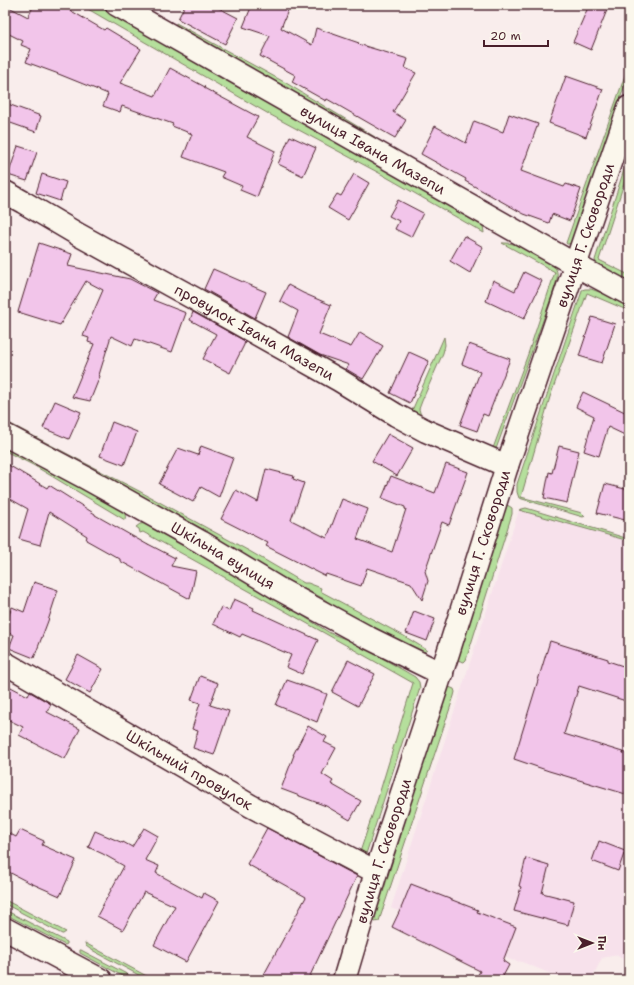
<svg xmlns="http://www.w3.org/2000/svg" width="634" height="985" viewBox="0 0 634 985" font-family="'Shantell Sans',sans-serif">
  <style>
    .built { fill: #f7e1eb }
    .green { fill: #b5df9c; stroke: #807f64 }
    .building { fill: #f2c5ea; stroke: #4a1f2b }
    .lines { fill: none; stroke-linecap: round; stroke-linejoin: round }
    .minor-casing { stroke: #4a1f2b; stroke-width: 25 }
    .minor { stroke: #fbf7ec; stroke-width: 22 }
    .labels { text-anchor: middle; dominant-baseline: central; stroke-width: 3.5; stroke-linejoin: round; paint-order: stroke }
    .street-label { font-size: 15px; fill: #4a1f2b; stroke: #fbf7ec }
  </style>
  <rect width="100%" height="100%" fill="#f9edec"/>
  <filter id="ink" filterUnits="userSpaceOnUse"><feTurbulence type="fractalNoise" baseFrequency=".025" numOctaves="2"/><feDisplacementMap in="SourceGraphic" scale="8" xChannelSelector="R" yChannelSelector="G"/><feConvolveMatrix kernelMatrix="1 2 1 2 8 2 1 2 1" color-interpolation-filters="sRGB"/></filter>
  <g filter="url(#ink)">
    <polygon class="built" points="519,510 629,541 629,963 616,955 602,958 591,980 566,980 522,962 511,960 391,908"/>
    <g class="green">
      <polygon points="81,5 98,5 219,77 388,168 483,225 484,233 381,174 267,113"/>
      <polygon points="176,23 286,83 375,137 371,139 175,27"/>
      <polygon points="629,64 629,73 571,242 569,244 567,244 566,243"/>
      <polygon points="629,154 629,168 599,260 629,275 629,283 597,267 595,260"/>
      <path d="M 502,243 C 521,242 537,255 553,265 C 561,273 556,282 553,293 L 496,449 L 494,452 L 492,451 L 528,354 L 555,272 Z"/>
      <polygon points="585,289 591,289 629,303 629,311 587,293 550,397 521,497 582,513 585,516 583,517 519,498 517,492 517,484 581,294 582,290"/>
      <polygon points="444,337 445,345 443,353 422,401 419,409 421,416 411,413"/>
      <polygon points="5,421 81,461 139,491 251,552 304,583 308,583 321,588 320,591 404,636 427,650 424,652 418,652 362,627 324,599 234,552 5,427"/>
      <path d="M 5,444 L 122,508 C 125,513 126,515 125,520 L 33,465 L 5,451 Z"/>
      <polygon points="506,505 509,506 512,508 512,514 466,660 464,662 457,660 456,658 504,507"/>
      <polygon points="526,508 629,539 629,541 519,510 522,509"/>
      <path d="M 147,523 L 155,526 L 276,599 L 330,633 L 358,644 L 415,677 L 419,682 L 420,688 L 366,854 L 364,858 L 359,855 L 377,801 L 413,683 C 323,632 233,582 143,532 L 140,533 L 139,529 L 136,527 L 140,524 Z"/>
      <polygon points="449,687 454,689 455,692 454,696 379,921 375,922 374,921 446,689"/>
      <polygon points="5,900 66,932 63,934 62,934 5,904"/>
      <polygon points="5,910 67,942 67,944 65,945 5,914"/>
      <polygon points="85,943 154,980 148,980 90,949 86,946"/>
      <polygon points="80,950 81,950 138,980 130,980 80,953"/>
    </g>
    <g class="building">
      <polygon points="5,5 28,17 34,5 61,5 104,30 106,28 141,49 120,83 155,96 170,68 205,87 204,88 258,117 247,137 275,151 257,197 240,190 242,186 221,177 224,172 183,157 192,134 172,126 173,124 122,106 120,112 103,106 108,94 56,73 26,62 31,49 21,45 23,41 5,32"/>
      <polygon points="185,5 213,5 238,18 225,44 178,19"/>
      <polygon points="252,5 290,5 281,28 312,45 316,28 359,43 358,44 408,59 405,68 416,73 393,112 406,120 395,138 327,99 326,101 292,82 295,75 260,56 270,36 243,27"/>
      <polygon points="589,5 609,5 591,50 573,42"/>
      <polygon points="566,76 603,89 586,137 549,123"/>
      <polygon points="5,103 41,116 36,132 5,121"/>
      <polygon points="509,114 538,124 521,171 564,187 566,184 581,189 570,221 552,214 549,223 524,214 465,181 466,179 421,154 435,126 466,143 474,121 503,132"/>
      <polygon points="290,136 316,148 303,176 278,164"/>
      <polygon points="18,146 37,152 27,181 8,175"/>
      <polygon points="42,174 66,182 60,201 36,193"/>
      <polygon points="354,174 369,183 348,220 328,208 337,194 341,196"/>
      <polygon points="398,200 423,213 411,237 395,229 399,221 389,216"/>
      <polygon points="464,236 483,247 477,258 470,273 450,261"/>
      <polygon points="39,243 72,254 68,266 130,279 157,293 153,300 186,313 172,352 135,339 132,346 111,336 99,375 100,376 90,401 72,397 94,344 88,342 89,338 83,336 103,290 86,281 60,325 18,312"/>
      <polygon points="213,269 266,292 255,318 204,289"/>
      <polygon points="524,272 542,281 524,319 486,301 493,280 515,291"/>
      <polygon points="288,285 303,293 331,305 319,334 351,347 360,332 383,346 363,379 346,369 349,365 320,355 288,337 298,311 280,301"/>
      <polygon points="193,312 245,341 244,345 230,373 203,359 216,334 190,320"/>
      <polygon points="592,317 615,324 602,363 579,356"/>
      <polygon points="469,344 510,359 488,416 483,414 477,431 460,425 480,372 462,364"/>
      <polygon points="409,352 429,361 410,403 390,393"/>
      <polygon points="583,392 629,414 629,437 608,427 599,456 584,451 594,416 576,407"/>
      <polygon points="55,401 81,412 69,439 43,428"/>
      <polygon points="112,422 137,432 124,465 100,456"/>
      <polygon points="388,434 413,448 397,476 372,461"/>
      <polygon points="201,446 233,458 219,497 201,487 193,502 159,484 178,448 198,455"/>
      <polygon points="559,446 579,451 567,503 544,498 549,472 552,473"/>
      <polygon points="5,463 47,488 49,485 95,514 95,515 148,545 148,544 175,558 171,566 196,571 190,599 120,561 120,559 86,540 87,536 49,512 40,545 19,539 28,509 5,496"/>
      <polygon points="446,464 468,472 449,525 442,522 425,571 428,581 422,600 411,583 367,568 361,586 326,574 325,576 266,546 268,543 221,519 236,490 258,502 266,469 294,476 293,479 304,483 291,520 327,538 342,499 368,509 357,539 392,552 406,509 405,509 405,507 382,498 391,476 435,493"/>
      <polygon points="605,484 629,490 629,521 597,513"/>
      <polygon points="34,582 58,590 48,621 34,658 9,648 14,635 5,632 5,625 12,607 24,612"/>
      <polygon points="234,599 254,608 253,610 318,640 302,674 286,667 291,655 242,634 240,637 213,624 221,607 229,611"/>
      <polygon points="414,611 435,619 427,641 406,633"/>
      <polygon points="550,641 608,659 608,661 629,668 629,702 579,686 564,734 629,754 629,795 549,771 514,759"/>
      <polygon points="78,655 103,669 90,693 65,679"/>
      <polygon points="348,660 375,674 358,706 332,692"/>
      <polygon points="200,676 218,683 210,705 229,711 214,755 193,748 198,731 192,729 200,703 191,700"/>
      <polygon points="287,680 327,694 317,722 276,705"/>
      <polygon points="5,684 28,696 30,692 51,704 47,712 80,729 65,759 19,735 23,727 5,718"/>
      <polygon points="308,726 327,737 324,742 336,748 322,774 333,781 331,784 361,801 350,820 326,806 281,789 294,755 293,755"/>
      <polygon points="144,828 158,836 145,860 159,866 156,873 202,898 204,893 219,901 186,962 154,945 175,906 144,892 123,930 97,916 124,866 103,854 88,847 95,831 123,843 123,842 132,847"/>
      <polygon points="267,828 357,876 308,980 261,980 306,897 247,864"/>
      <polygon points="20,830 44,841 42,845 76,860 60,896 26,881 5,870 5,831 16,837"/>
      <polygon points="599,841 625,851 618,871 592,861"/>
      <polygon points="526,858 549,865 542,893 574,901 568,925 514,911 521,887 519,886"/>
      <polygon points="411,884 478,910 477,912 516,927 503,961 509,965 501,980 487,980 478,975 480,971 392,927 402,906"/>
    </g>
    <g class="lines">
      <g class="minor-casing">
        <g id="minor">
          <path id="s1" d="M 117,5 L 588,272 L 629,294"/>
          <path id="s2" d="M 5,192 L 23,202 L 79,235 L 197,300 L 339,380 L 396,415 L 426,431 L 507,466"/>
          <path id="s3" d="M 5,435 L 86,478 L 201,542 L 279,589 L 369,638 L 442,674"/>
          <path id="s4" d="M 5,663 L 251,806 L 376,872"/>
          <polyline points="5,929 101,980"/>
          <path id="s5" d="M 344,980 L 376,872 L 448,653 L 507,466 L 629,107"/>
        </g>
      </g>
      <use href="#minor" class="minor"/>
    </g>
  </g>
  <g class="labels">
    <g class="street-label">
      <text stroke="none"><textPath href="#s1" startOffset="294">вулиця Івана Мазепи</textPath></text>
      <text stroke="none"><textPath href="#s5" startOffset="783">вулиця Г. Сковороди</textPath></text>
      <text stroke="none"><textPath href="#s2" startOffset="286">провулок Івана Мазепи</textPath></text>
      <text stroke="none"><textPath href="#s5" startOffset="459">вулиця Г. Сковороди</textPath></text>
      <text stroke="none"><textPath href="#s3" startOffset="249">Шкільна вулиця</textPath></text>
      <text stroke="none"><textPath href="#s4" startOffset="213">Шкільний провулок</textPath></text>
      <text stroke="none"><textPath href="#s5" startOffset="135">вулиця Г. Сковороди</textPath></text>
    </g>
  </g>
  <rect width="634" height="985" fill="none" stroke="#fbf7ec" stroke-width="20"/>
  <rect x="10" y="10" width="614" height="965" fill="none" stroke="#4a1f2b" stroke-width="1.5" filter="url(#ink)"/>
  <g transform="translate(592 943) rotate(90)" stroke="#fbf7ec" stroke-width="3" paint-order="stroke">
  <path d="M0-3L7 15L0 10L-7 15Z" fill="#4a1f2b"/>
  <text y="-6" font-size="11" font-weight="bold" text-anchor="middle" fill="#4a1f2b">Пн</text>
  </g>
  <path d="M484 40v6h64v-6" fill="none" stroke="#4a1f2b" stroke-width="2"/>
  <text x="490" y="40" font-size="12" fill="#4a1f2b" stroke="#fbf7ec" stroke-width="3" paint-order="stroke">20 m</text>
</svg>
